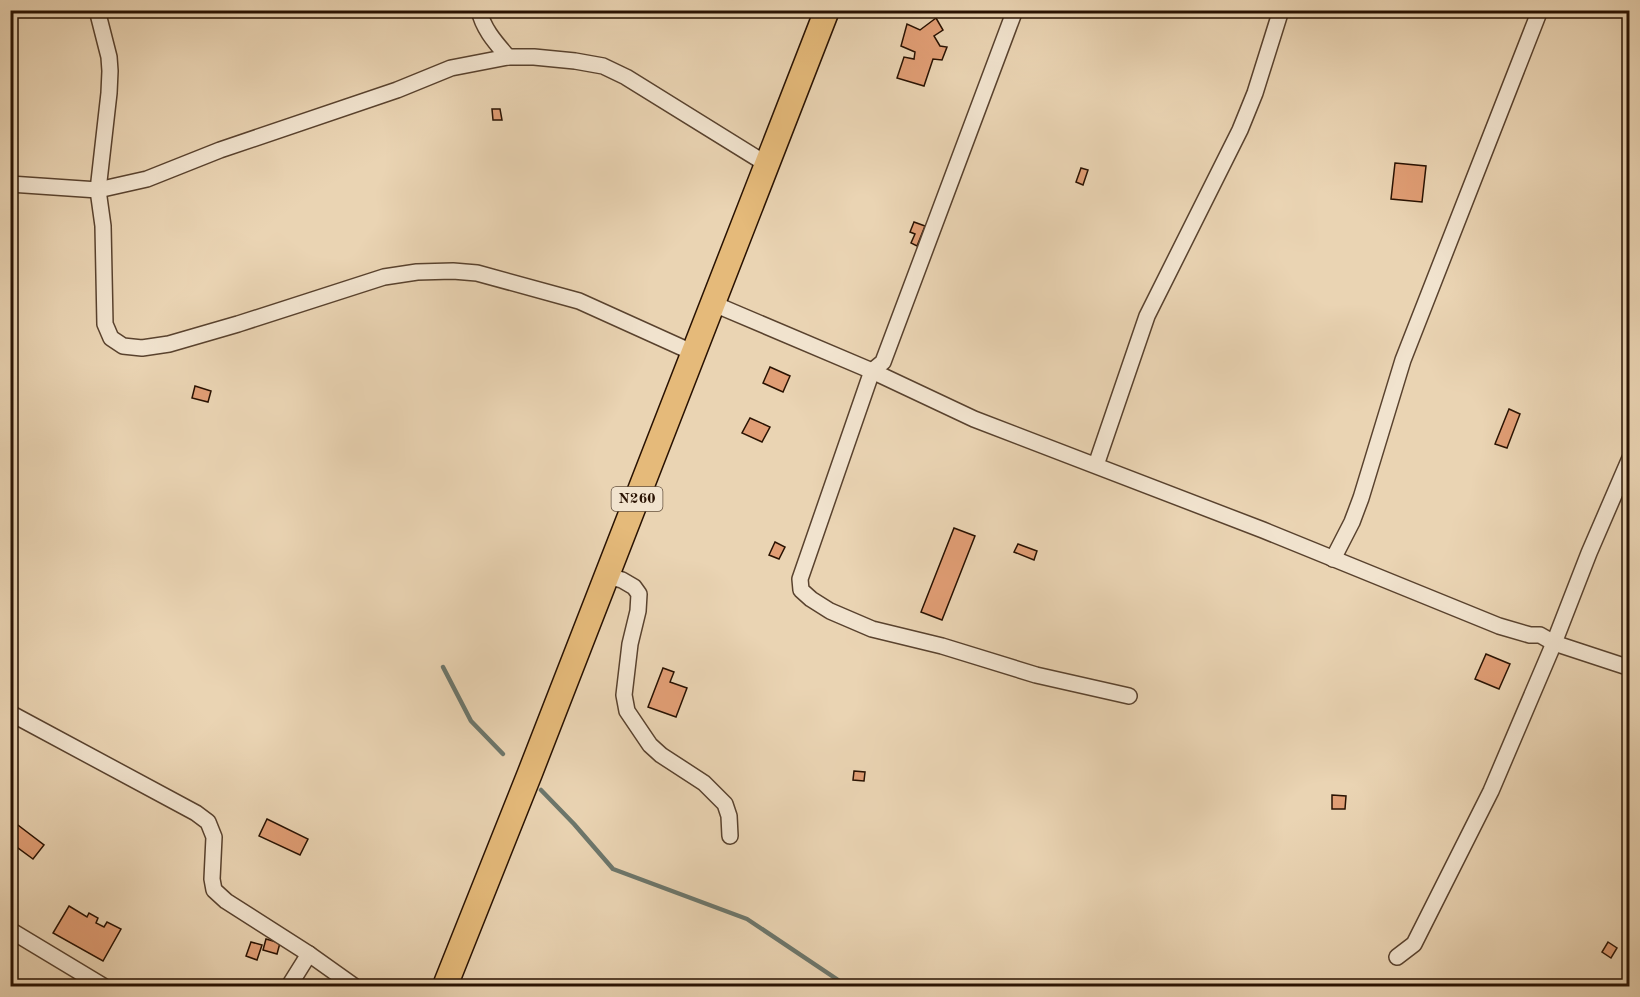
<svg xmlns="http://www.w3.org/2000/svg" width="1640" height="997" viewBox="0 0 1640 997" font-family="'Old Standard TT',serif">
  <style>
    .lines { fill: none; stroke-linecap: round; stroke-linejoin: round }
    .stream { stroke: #6c766b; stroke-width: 4.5 }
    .building { fill: #e19e75; stroke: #291202; stroke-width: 1.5 }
    .street-casing { stroke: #59422e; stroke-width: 18 }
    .primary-casing { stroke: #291202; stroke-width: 27 }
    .street { stroke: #f1e3ce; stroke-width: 15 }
    .primary { stroke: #e5ba7a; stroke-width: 24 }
    .labels { text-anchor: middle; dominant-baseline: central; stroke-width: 4.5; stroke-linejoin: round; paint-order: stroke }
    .shield { fill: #f1e3ce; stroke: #65513f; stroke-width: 1.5 }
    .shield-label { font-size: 15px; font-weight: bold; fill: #291202 }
  </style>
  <rect width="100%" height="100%" fill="#ead4b3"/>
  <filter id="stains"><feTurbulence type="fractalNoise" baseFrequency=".00333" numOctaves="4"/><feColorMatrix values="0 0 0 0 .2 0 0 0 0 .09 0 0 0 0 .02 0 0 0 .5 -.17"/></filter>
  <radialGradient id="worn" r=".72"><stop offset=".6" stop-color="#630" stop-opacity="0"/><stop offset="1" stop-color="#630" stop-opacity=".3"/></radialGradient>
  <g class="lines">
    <g class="stream">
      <polyline points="443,667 471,721 503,754"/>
      <polyline points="541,790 574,824 613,869 747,919 847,986"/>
    </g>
  </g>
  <g class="building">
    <polygon points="936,18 943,30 934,36 940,46 947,47 942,60 933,59 924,86 897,78 904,57 914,59 915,52 901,46 907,24 920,30"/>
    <polygon points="492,109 500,109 502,120 493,120"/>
    <polygon points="1395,163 1426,166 1422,202 1391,199"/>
    <polygon points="1081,168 1088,170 1083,185 1076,182"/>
    <polygon points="914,222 925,226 917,246 911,243 915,234 910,232"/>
    <polygon points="770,367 790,376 783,392 763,383"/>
    <polygon points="195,386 211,391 208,402 192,398"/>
    <polygon points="1509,409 1520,414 1507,448 1495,444"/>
    <polygon points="750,418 770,427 762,442 742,433"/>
    <polygon points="954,528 975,536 942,620 921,612"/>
    <polygon points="775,542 785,547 779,559 769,555"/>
    <polygon points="1018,544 1037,551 1034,560 1014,552"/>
    <polygon points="1486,654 1510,664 1499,689 1475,679"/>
    <polygon points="663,668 674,672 670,682 687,688 676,717 648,707"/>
    <polygon points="854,771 865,772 864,781 853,780"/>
    <polygon points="1332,795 1346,796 1345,809 1332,809"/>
    <polygon points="10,819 44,845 33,859 10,842"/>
    <polygon points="267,819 308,839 300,855 259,836"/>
    <polygon points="69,906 87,917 89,913 98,918 96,923 104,927 107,922 121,929 103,961 53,933"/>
    <polygon points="266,939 280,943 277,954 263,950"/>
    <polygon points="251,942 262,945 257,960 246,956"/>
    <polygon points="1608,942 1617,948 1611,958 1602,952"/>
  </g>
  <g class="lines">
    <g class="street-casing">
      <g id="street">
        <polyline points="97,10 109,57 110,71 109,93 98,190 103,226 105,324 111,338 123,346 142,348 169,344 238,324 384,277 417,272 453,271 477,273 579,301 694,353"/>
        <path d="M 479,10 C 483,29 496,43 508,57"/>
        <polyline points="1015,10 883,362 872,371 800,579 801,590 811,599 830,611 872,629 942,646 1036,675 1129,696"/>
        <polyline points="10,184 98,190 147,179 220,150 397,90 451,68 508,57 534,57 575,61 603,66 626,77 768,165"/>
        <polyline points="714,304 872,371 974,419 1263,530 1499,626 1530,635 1540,635 1554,643 1630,668"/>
        <polyline points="1096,465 1147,316 1240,130 1255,93 1281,10"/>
        <polyline points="1333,559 1352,522 1361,498 1403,360 1540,10"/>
        <polyline points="607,576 622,580 634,587 639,594 638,611 630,644 624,695 627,711 650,745 661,755 704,783 725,804 729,816 730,836"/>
        <polyline points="10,713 196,813 208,822 214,837 212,879 214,890 226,901 309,954 354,986"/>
        <polyline points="10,930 103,986"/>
        <polyline points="1397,957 1414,944 1491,791 1554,643 1589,553 1630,458"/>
        <polyline points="289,986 309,954"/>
      </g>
    </g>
    <g class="primary-casing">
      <polyline id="primary" points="445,986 530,773 827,10"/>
    </g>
    <use href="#street" class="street"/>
    <use href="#primary" class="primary"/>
  </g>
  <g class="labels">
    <rect class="shield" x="611.5" y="487" width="51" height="24" rx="4.5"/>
    <g class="shield-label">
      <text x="637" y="499">N260</text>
    </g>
  </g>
  <rect width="1640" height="997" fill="none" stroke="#ead4b3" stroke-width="36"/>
  <rect x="12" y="12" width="1616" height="973" fill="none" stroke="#291202" stroke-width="3"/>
  <rect x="18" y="18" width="1604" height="961" fill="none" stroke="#291202" stroke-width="1.5"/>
  <rect width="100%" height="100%" filter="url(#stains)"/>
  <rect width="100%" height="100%" fill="url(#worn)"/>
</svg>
